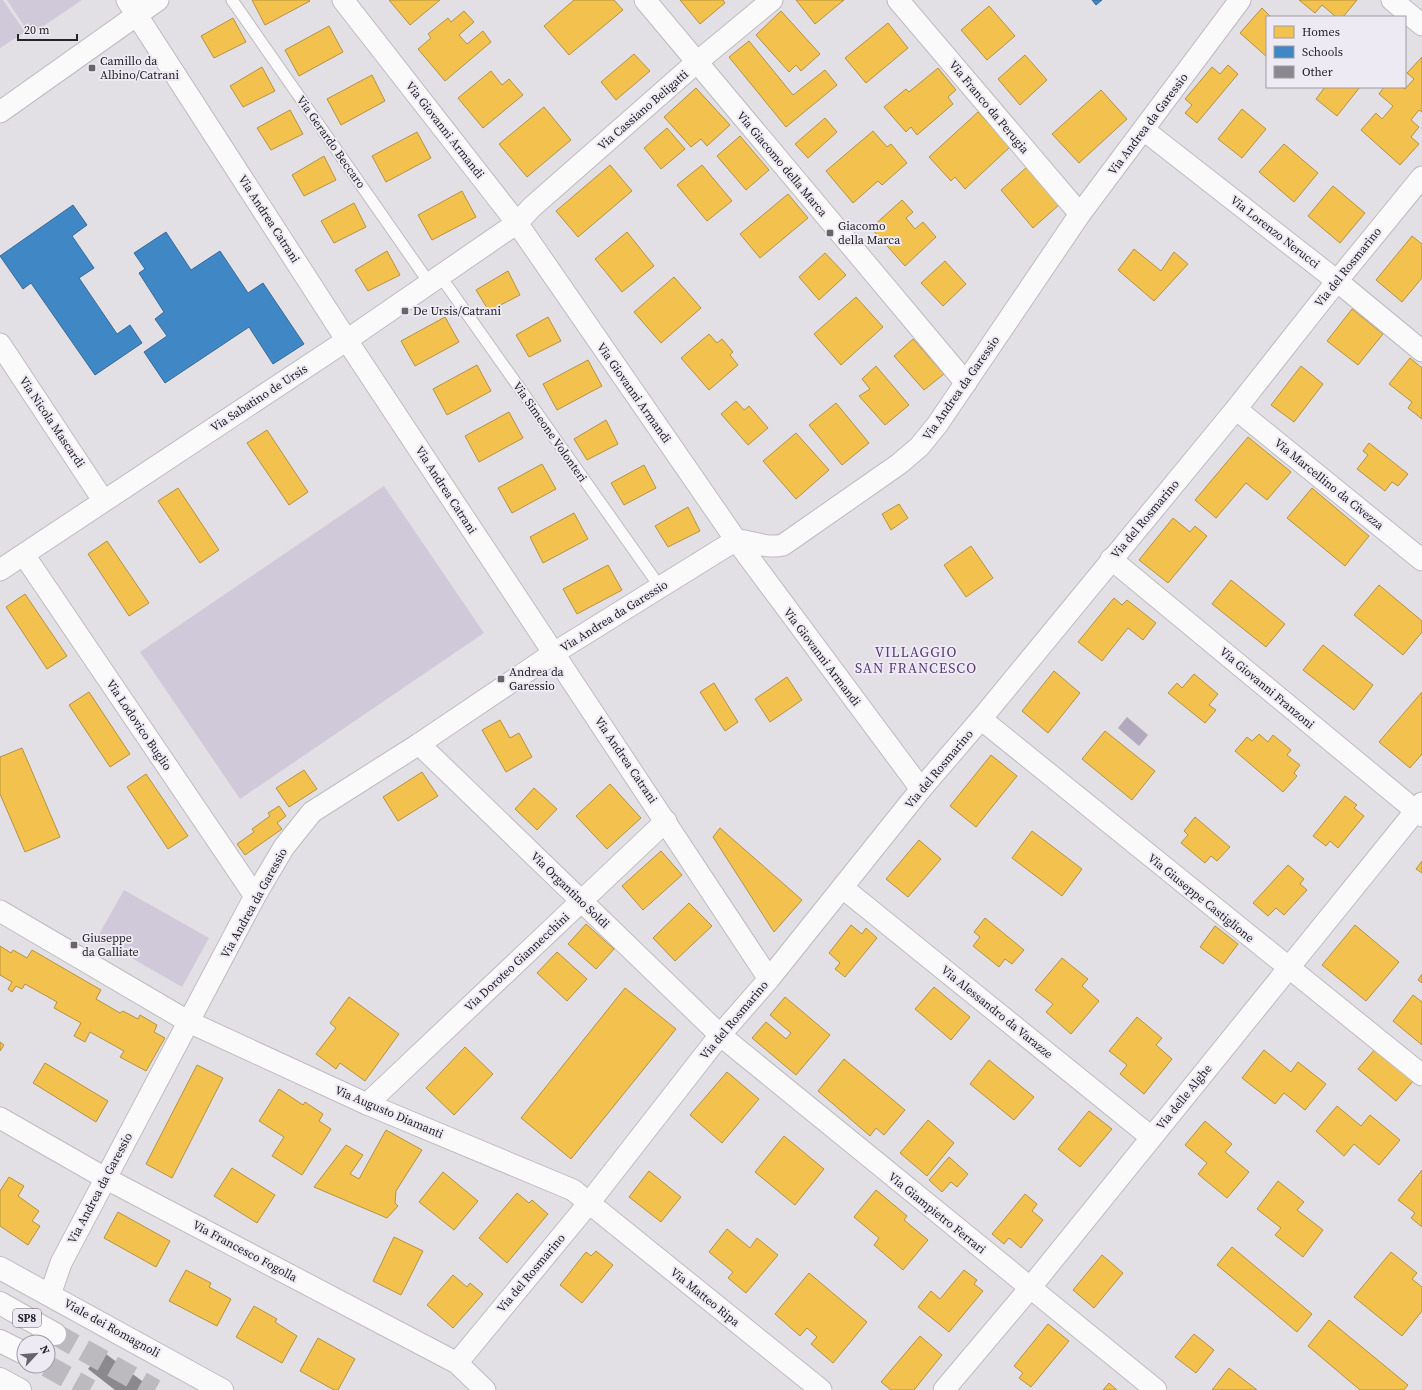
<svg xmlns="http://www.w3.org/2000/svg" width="1422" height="1390" viewBox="0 0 1422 1390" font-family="'Source Serif 4',serif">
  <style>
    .green { fill: #d0c9d9 }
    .water { fill: #b2a9be }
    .homes { fill: #f2c14e; stroke: #b59243 }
    .schools { fill: #3f88c5; stroke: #386a96 }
    .building { fill: #8b898e }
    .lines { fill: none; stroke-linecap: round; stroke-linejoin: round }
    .secondary-tunnel { stroke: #bcbabf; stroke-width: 22; stroke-dasharray: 22 11; stroke-linecap: butt }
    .primary-tunnel { stroke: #bcbabf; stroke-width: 22; stroke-dasharray: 22 11; stroke-linecap: butt }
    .lane-casing { stroke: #bdbbc0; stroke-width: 13 }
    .street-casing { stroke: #bdbbc0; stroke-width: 23 }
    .secondary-casing { stroke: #bdbbc0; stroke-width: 24 }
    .primary-casing { stroke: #bdbbc0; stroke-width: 24 }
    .lane { stroke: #fbfafb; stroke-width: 11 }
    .street { stroke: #fbfafb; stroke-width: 21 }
    .secondary { stroke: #fbfafb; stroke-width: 22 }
    .primary { stroke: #fbfafb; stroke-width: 22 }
    .poi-dot { fill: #68656a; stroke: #eeeaf4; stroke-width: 1.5 }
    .labels { text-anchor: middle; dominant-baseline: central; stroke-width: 4; stroke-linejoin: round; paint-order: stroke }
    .shield { fill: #eeeaf4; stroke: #625f65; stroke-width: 1 }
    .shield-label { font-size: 11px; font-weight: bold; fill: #262428 }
    .poi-label { font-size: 12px; fill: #262428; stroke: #eeeaf4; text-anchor: start }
    .street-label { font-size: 12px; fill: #262428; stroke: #eeeaf4 }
    .quarter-label { font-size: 14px; letter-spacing: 1px; fill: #593c77; stroke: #eeeaf4 }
  </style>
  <rect width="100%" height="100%" fill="#e2dfe5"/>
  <g class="green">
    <polygon points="0,0 3,0 25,32 0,48"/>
    <polygon points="7,0 82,0 30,35"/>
    <polygon points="384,486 484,633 240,799 140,652"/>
    <polygon points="124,890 209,938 182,987 97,938"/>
  </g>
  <polygon class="water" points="1127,717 1148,735 1139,746 1118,728"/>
  <g class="homes">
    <polygon points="252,0 309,0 310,1 265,25"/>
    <polygon points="389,0 440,0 410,25"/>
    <polygon points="574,0 614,0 623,10 569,55 544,26"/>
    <polygon points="680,0 723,0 725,3 700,24"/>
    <polygon points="796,0 844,0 815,24"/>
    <polygon points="1299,0 1357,0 1343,17 1336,17 1322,5 1315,13"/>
    <polygon points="989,6 1015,36 987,60 961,30"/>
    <polygon points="1262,8 1271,17 1267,17 1267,57 1240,33"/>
    <polygon points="464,11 474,22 459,35 467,44 483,31 491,42 445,81 418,49 431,38 428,34 448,18 451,22"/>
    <polygon points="781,11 820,54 801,71 796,65 789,72 756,35"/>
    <polygon points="233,18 246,42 214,58 201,36"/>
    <polygon points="888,23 908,48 866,83 845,58"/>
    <polygon points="329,26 343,52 299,76 285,50"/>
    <polygon points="749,41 793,95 825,70 837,85 786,127 729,57"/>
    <polygon points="634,54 650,71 616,100 601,82"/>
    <polygon points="1025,55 1047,80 1020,105 998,79"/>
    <polygon points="1422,57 1422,112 1419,110 1411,120 1419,127 1411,137 1419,144 1400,165 1361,130 1376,113 1382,119 1393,106 1379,94 1384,87 1402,87 1405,89 1414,79 1407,73"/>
    <polygon points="1228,65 1238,74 1197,123 1185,113 1192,105 1185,99 1212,67 1220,74"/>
    <polygon points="262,67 275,91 243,107 230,86"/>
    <polygon points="938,68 956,90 948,97 953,104 917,135 911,127 906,132 884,107 906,89 909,92"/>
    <polygon points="491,71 502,85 509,79 523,95 483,128 458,98"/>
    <polygon points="372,75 385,101 341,125 327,99"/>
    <polygon points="1325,87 1360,87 1337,116 1316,99"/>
    <polygon points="696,88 730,125 707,146 701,139 691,147 664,117"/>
    <polygon points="1101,90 1127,119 1079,163 1052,134"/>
    <polygon points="544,107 571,140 527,177 499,144"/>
    <polygon points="1242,109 1266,129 1242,158 1218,139"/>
    <polygon points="290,110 303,134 271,150 257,128"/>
    <polygon points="978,112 1010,147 965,189 955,177 951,181 929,157"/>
    <polygon points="825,118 837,132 808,158 795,144"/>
    <polygon points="667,128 685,149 661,169 644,148"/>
    <polygon points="873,131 887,147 891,144 907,163 882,185 878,181 853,203 826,171"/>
    <polygon points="417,132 431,158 386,182 372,156"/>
    <polygon points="740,136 769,170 746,190 717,156"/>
    <polygon points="1284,144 1318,173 1294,202 1259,172"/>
    <polygon points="324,156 336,180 304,196 292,175"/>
    <polygon points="610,165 632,191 578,237 556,211"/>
    <polygon points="702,165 732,201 707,221 677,185"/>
    <polygon points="1027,167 1060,204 1033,228 1001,190"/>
    <polygon points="1333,186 1365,213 1340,243 1308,216"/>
    <polygon points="462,191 476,217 432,240 418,215"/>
    <polygon points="788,194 808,218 760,258 740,234"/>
    <polygon points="902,200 913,212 906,218 915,229 923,222 936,237 905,266 871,228"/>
    <polygon points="354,203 366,227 334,243 321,221"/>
    <polygon points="627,232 654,266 622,292 595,259"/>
    <polygon points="1412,236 1422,244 1422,278 1402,302 1376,280"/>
    <polygon points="1134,249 1161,271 1174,252 1188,264 1154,301 1118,270"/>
    <polygon points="387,251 400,275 368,291 355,270"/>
    <polygon points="825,253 846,275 819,300 799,277"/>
    <polygon points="945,261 966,284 943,306 921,283"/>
    <polygon points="508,271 520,295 489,311 476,290"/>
    <polygon points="674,277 701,308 661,343 634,312"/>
    <polygon points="856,297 883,327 841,365 814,334"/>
    <polygon points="1352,309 1383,334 1358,365 1327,341"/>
    <polygon points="445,317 459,342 415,366 401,341"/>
    <polygon points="548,317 561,341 529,357 516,335"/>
    <polygon points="709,334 717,343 722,339 733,352 730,355 738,365 709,390 681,358"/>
    <polygon points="913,339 944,374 924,390 894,356"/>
    <polygon points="1410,358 1422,368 1422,419 1408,408 1412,402 1389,384"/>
    <polygon points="588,360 602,386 557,410 543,384"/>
    <polygon points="477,365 491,391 447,415 433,389"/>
    <polygon points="876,366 909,405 885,425 859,396 870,389 862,379"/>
    <polygon points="1301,366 1323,384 1294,422 1271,405"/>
    <polygon points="736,401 744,410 749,406 768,428 748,445 721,414"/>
    <polygon points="836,403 869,443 842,465 809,425"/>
    <polygon points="509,412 523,438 479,462 465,436"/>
    <polygon points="606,420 618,444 587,460 574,439"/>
    <polygon points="267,430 308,492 289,505 247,443"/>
    <polygon points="796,433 829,470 796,499 763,461"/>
    <polygon points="1248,437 1291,472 1267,500 1246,483 1216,518 1195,500"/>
    <polygon points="1369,443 1408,474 1398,486 1392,482 1385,491 1357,469 1368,455 1363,451"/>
    <polygon points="542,464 556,489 512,513 498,488"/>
    <polygon points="644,465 656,488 624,505 611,483"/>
    <polygon points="178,488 219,550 200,563 158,501"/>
    <polygon points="1312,488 1369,536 1345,566 1287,518"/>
    <polygon points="899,504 908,518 891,530 882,514"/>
    <polygon points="688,507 700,531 668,547 655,526"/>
    <polygon points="574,513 588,539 543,563 530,537"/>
    <polygon points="1173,518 1190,532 1195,526 1207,536 1168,583 1139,560"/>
    <polygon points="107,541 149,603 129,616 88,554"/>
    <polygon points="971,546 993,578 966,597 944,565"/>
    <polygon points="608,565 622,590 577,614 563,589"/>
    <polygon points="1231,580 1285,624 1266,647 1212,604"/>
    <polygon points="1379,585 1422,621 1422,632 1403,655 1354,615"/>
    <polygon points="25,594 67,656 47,669 6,607"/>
    <polygon points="1114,598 1122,605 1127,600 1156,623 1143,640 1128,628 1102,661 1078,642"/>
    <polygon points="1323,645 1373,685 1354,710 1303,670"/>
    <polygon points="1054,671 1080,693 1048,733 1022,711"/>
    <polygon points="1194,674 1218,694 1209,705 1216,710 1205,723 1168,693 1177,683 1182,688"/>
    <polygon points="787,677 802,700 770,722 755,699"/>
    <polygon points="714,683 738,722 725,731 700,692"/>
    <polygon points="89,692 130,754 110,767 69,705"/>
    <polygon points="1422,692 1422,754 1410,768 1379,742"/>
    <polygon points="500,720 510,738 519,733 532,757 506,772 482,730"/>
    <polygon points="1105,731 1155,771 1132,800 1082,759"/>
    <polygon points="1259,734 1268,742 1273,735 1291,750 1287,755 1300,765 1294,773 1297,776 1283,792 1235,751 1247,737 1252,741"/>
    <polygon points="22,748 60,837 25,852 0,794 0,757"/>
    <polygon points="991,755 1017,776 976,827 950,806"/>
    <polygon points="304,770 317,789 289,807 276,788"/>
    <polygon points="422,772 438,796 398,821 383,797"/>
    <polygon points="146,774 188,836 168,849 127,787"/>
    <polygon points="610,784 641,818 607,849 576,816"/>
    <polygon points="534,788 557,809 537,830 515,809"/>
    <polygon points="1345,796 1357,805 1354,808 1364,816 1338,848 1330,841 1326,846 1313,836"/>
    <polygon points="279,806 286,816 277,823 282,829 245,855 237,844 254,832 252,829 270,816 268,813"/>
    <polygon points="1195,817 1230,847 1217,861 1211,856 1205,863 1181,843 1188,835 1184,831"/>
    <polygon points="720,828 802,900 774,932 713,837"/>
    <polygon points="1032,831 1082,869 1062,896 1012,858"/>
    <polygon points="919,840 941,859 908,897 886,879"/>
    <polygon points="661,851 682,875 643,910 622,886"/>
    <polygon points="1422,861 1422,873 1416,869"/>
    <polygon points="1288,865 1304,879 1300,884 1307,890 1284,915 1276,908 1268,916 1253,903"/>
    <polygon points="689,903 712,926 675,961 653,938"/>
    <polygon points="985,918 1024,950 1012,964 1005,959 999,967 973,946 980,937 974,932"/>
    <polygon points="586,924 614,949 596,969 568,944"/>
    <polygon points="851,925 862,934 866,928 877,938 845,977 835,969 840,963 829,953"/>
    <polygon points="1355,925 1399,962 1366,1001 1322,965"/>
    <polygon points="1215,926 1238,944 1223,964 1200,947"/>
    <polygon points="0,946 11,953 13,950 27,958 32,950 101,990 96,999 120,1013 123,1011 138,1019 140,1015 157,1025 154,1032 165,1038 146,1071 120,1057 124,1051 90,1032 85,1042 74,1036 81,1023 54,1008 57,1002 25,984 22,989 16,986 12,992 8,989 12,982 0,975"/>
    <polygon points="557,952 587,979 567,1001 537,973"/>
    <polygon points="1062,958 1088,979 1082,986 1099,1001 1071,1034 1046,1012 1053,1004 1035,990"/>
    <polygon points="1422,974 1422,983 1418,980"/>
    <polygon points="934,987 970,1017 951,1040 915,1009"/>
    <polygon points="625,988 676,1029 571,1159 521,1118"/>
    <polygon points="1413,995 1422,1002 1422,1045 1393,1021"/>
    <polygon points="349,997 399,1034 365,1081 340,1063 336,1069 316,1054 336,1028 330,1023"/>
    <polygon points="785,997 830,1035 796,1075 752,1038 766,1022 786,1039 791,1033 770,1015"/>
    <polygon points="1137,1017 1162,1038 1156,1045 1172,1059 1144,1094 1120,1074 1127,1065 1109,1051"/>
    <polygon points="0,1042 4,1045 0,1051"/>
    <polygon points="465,1047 493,1074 454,1115 426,1088"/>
    <polygon points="1376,1048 1414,1080 1396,1101 1358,1069"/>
    <polygon points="1264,1050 1291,1072 1298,1062 1326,1084 1305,1110 1284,1093 1275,1104 1242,1078"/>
    <polygon points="844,1059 905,1110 884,1135 876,1128 870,1136 818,1091"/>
    <polygon points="989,1060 1034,1097 1014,1120 970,1084"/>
    <polygon points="45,1063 108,1101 96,1122 33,1083"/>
    <polygon points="197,1065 223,1078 172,1178 146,1164"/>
    <polygon points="727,1072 759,1099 722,1143 690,1115"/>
    <polygon points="279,1089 303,1105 305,1102 323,1114 319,1121 331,1129 302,1175 272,1156 284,1137 259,1121"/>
    <polygon points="1337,1106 1361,1126 1370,1115 1400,1140 1379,1165 1354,1144 1344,1156 1316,1131"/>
    <polygon points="1089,1111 1112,1129 1080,1167 1058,1149"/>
    <polygon points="928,1120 954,1143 927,1176 900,1153"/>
    <polygon points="1205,1121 1232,1144 1225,1152 1249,1172 1227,1198 1198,1174 1207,1163 1185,1145"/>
    <polygon points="386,1130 422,1150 396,1191 395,1203 398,1206 387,1218 314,1187 346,1145 363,1155 350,1174 359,1179"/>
    <polygon points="784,1136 824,1169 795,1205 755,1172"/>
    <polygon points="949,1157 968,1174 957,1187 951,1182 942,1192 929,1180"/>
    <polygon points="232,1168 275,1195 257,1223 214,1196"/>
    <polygon points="1422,1170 1422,1227 1411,1218 1415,1213 1398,1200"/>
    <polygon points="649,1171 681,1197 661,1222 629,1197"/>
    <polygon points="443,1172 478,1201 454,1230 419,1202"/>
    <polygon points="9,1177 24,1186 18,1196 39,1211 32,1221 40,1226 28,1245 0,1226 0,1191"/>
    <polygon points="1278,1181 1304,1202 1297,1210 1323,1230 1303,1257 1275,1235 1281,1228 1257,1209"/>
    <polygon points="876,1190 907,1216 904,1220 928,1240 903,1270 874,1245 879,1238 854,1217"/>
    <polygon points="517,1193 529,1203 532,1200 548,1214 507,1263 479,1238"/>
    <polygon points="1025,1194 1037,1204 1032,1211 1043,1220 1021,1248 1009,1238 1004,1244 992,1234"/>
    <polygon points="118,1212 170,1241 156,1267 104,1238"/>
    <polygon points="727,1229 750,1248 757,1238 778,1255 746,1293 728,1278 733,1272 709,1252"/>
    <polygon points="394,1237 423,1251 401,1295 373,1281"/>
    <polygon points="1232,1247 1312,1314 1297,1332 1217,1265"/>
    <polygon points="596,1251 613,1265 582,1303 560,1285 586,1252 591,1256"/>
    <polygon points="1391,1252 1417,1273 1412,1279 1422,1287 1422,1311 1402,1336 1354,1297"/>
    <polygon points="1102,1255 1123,1273 1094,1308 1073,1290"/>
    <polygon points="186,1270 211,1283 209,1287 231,1299 217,1326 169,1301"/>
    <polygon points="964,1270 977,1280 974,1284 983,1291 949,1332 918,1307 931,1291 940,1299"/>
    <polygon points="809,1273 867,1322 833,1363 811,1344 817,1337 807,1328 800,1336 775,1314"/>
    <polygon points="453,1275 467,1287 470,1283 483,1294 453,1328 427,1305"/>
    <polygon points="254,1306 277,1319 275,1322 297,1336 282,1363 236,1337"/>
    <polygon points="1329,1320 1408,1385 1404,1390 1360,1390 1308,1346"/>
    <polygon points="1048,1324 1069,1341 1031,1387 1019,1378 1023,1373 1014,1366"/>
    <polygon points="1194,1334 1214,1350 1196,1373 1175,1357"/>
    <polygon points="920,1336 942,1355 914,1390 891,1390 881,1382"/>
    <polygon points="318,1338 355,1359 338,1390 334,1390 300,1371"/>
    <polygon points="1229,1368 1257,1390 1212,1390"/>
    <polygon points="1109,1383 1117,1390 1103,1390"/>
  </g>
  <g class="schools">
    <polygon points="1092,0 1102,0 1096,5"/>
    <polygon points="73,205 87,225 72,236 94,268 79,278 117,334 130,325 142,343 95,375 31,283 23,289 0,256"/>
    <polygon points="166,232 191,270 220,251 248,293 263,283 304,344 273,364 249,327 165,383 144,352 167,336 155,319 164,312 139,273 145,269 134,253"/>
  </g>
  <polygon class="building" points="102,1351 154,1390 115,1390 88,1369"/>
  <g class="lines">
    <polyline class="secondary-tunnel" points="47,1366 90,1390"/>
    <polyline class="primary-tunnel" points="55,1334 155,1390"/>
    <g class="lane-casing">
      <g id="lane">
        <polyline points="232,0 430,284"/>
        <polyline points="441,277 660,587"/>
      </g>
    </g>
    <g class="street-casing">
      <g id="street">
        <polyline points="127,0 344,336 769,979"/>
        <polyline points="343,0 517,223 736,540 921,789"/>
        <polyline points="645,0 966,383"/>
        <polyline points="898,0 1080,214"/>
        <polyline points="1392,0 1422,25"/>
        <polyline points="0,112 158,0"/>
        <polyline points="1144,130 1337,281 1422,351"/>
        <polyline points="0,344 103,500"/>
        <polyline points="1236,409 1422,560"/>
        <polyline points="24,555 255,896"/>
        <polyline points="1111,559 1422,816"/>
        <polyline points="0,570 347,340 517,223 532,207 697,62 772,0"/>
        <polyline points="981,719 1422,1075"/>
        <polyline points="419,744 720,1035 1156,1390"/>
        <polyline points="843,888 1151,1137"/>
        <polyline points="0,911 189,1022 367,1104 573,1190 821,1390"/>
        <polyline points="367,1104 666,821"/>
        <polyline points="0,1118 105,1178 457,1363 485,1390"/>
        <path d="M 50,1295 L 61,1263 L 255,896 L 284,847 L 312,812 L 419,744 L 554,653 L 736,540 C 754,541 765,549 783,545 L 899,464 L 919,447 L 937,425 L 1080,214 L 1240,0"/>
        <polyline points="457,1363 589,1203 720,1035 769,979 921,789 981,719 1236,409 1337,281 1422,177"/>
        <polyline points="944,1390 1030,1288 1422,803"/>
      </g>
    </g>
    <g class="secondary-casing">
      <g id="secondary">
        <polyline points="0,1268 222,1390"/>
        <polyline points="0,1341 24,1353"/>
        <polyline points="0,1379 20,1390"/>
      </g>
    </g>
    <g class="primary-casing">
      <polyline id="primary" points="0,1303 55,1334"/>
    </g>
    <use href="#lane" class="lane"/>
    <use href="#street" class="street"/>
    <use href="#secondary" class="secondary"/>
    <use href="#primary" class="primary"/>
  </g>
  <g class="poi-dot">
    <rect x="88" y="64" width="8" height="8" rx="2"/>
    <rect x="826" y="229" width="8" height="8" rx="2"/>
    <rect x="401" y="307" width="8" height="8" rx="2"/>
    <rect x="497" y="675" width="8" height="8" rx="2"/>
    <rect x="70" y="941" width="8" height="8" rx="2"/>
  </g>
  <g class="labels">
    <rect class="shield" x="13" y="1309" width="28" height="18" rx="3"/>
    <g class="shield-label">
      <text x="27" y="1318">SP8</text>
    </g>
    <g class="poi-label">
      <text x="100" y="61">Camillo da<tspan x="100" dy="14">Albino/Catrani</tspan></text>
      <text x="838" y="226">Giacomo<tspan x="838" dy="14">della Marca</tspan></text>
      <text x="413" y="311">De Ursis/Catrani</text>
      <text x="509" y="672">Andrea da<tspan x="509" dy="14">Garessio</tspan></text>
      <text x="82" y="938">Giuseppe<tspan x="82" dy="14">da Galliate</tspan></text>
    </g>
    <g class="street-label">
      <text transform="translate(989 107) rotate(50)">Via Franco da Perugia</text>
      <text transform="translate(643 110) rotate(-41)">Via Cassiano Beligatti</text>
      <text transform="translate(1148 124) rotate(-53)">Via Andrea da Garessio</text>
      <text transform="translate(445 130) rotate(52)">Via Giovanni Armandi</text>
      <text transform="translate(331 142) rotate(55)">Via Gerardo Beccaro</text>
      <text transform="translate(782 164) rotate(50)">Via Giacomo della Marca</text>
      <text transform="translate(269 219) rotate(57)">Via Andrea Catrani</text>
      <text transform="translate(1275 232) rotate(38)">Via Lorenzo Nerucci</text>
      <text transform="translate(1348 267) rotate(-51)">Via del Rosmarino</text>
      <text transform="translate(961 388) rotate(-55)">Via Andrea da Garessio</text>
      <text transform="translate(634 393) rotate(55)">Via Giovanni Armandi</text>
      <text transform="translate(259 398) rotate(-33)">Via Sabatino de Ursis</text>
      <text transform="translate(52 422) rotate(56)">Via Nicola Mascardi</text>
      <text transform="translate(550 432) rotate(55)">Via Simeone Volonteri</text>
      <text transform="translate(1329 484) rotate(39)">Via Marcellino da Civezza</text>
      <text transform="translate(446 490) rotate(57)">Via Andrea Catrani</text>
      <text transform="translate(1145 519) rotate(-50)">Via del Rosmarino</text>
      <text transform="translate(614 616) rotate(-32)">Via Andrea da Garessio</text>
      <text transform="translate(822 657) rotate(53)">Via Giovanni Armandi</text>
      <text transform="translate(1267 688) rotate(40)">Via Giovanni Franzoni</text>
      <text transform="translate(139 725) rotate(56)">Via Lodovico Buglio</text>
      <text transform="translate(626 760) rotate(56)">Via Andrea Catrani</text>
      <text transform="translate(939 769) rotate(-50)">Via del Rosmarino</text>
      <text transform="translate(570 890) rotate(44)">Via Organtino Soldi</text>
      <text transform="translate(1201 898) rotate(39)">Via Giuseppe Castiglione</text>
      <text transform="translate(254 903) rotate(-61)">Via Andrea da Garessio</text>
      <text transform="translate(517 962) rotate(-43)">Via Doroteo Giannecchini</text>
      <text transform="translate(997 1012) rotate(39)">Via Alessandro da Varazze</text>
      <text transform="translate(734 1020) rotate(-50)">Via del Rosmarino</text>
      <text transform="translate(1184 1097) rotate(-51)">Via delle Alghe</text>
      <text transform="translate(389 1112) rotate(23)">Via Augusto Diamanti</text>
      <text transform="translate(100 1188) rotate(-62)">Via Andrea da Garessio</text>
      <text transform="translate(937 1213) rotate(39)">Via Giampietro Ferrari</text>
      <text transform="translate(245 1251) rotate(28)">Via Francesco Fogolla</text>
      <text transform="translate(531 1273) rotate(-50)">Via del Rosmarino</text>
      <text transform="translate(705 1297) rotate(39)">Via Matteo Ripa</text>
      <text transform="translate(112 1328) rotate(29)">Viale dei Romagnoli</text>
    </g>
    <g class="quarter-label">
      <text x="916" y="652">VILLAGGIO<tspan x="916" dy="16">SAN FRANCESCO</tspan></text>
    </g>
  </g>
  <rect x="1266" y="16" width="140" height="72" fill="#eeeaf4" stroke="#9e9ba2"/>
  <rect x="1274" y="26" width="20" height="12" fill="#f2c14e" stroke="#9e9ba2"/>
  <text x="1302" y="36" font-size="12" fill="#262428">Homes</text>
  <rect x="1274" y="46" width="20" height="12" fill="#3f88c5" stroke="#9e9ba2"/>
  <text x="1302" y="56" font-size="12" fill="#262428">Schools</text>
  <rect x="1274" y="66" width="20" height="12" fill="#8b898e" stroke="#9e9ba2"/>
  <text x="1302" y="76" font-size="12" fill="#262428">Other</text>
  <g transform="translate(36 1354) rotate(64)"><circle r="19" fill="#eeeaf4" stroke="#9e9ba2"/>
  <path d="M0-3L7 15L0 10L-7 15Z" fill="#68656a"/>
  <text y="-6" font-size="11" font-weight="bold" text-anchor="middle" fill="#262428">N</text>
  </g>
  <path d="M18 34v6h59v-6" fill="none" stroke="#262428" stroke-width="2"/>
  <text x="24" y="34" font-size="12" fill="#262428" stroke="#eeeaf4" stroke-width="3" paint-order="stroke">20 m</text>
</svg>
